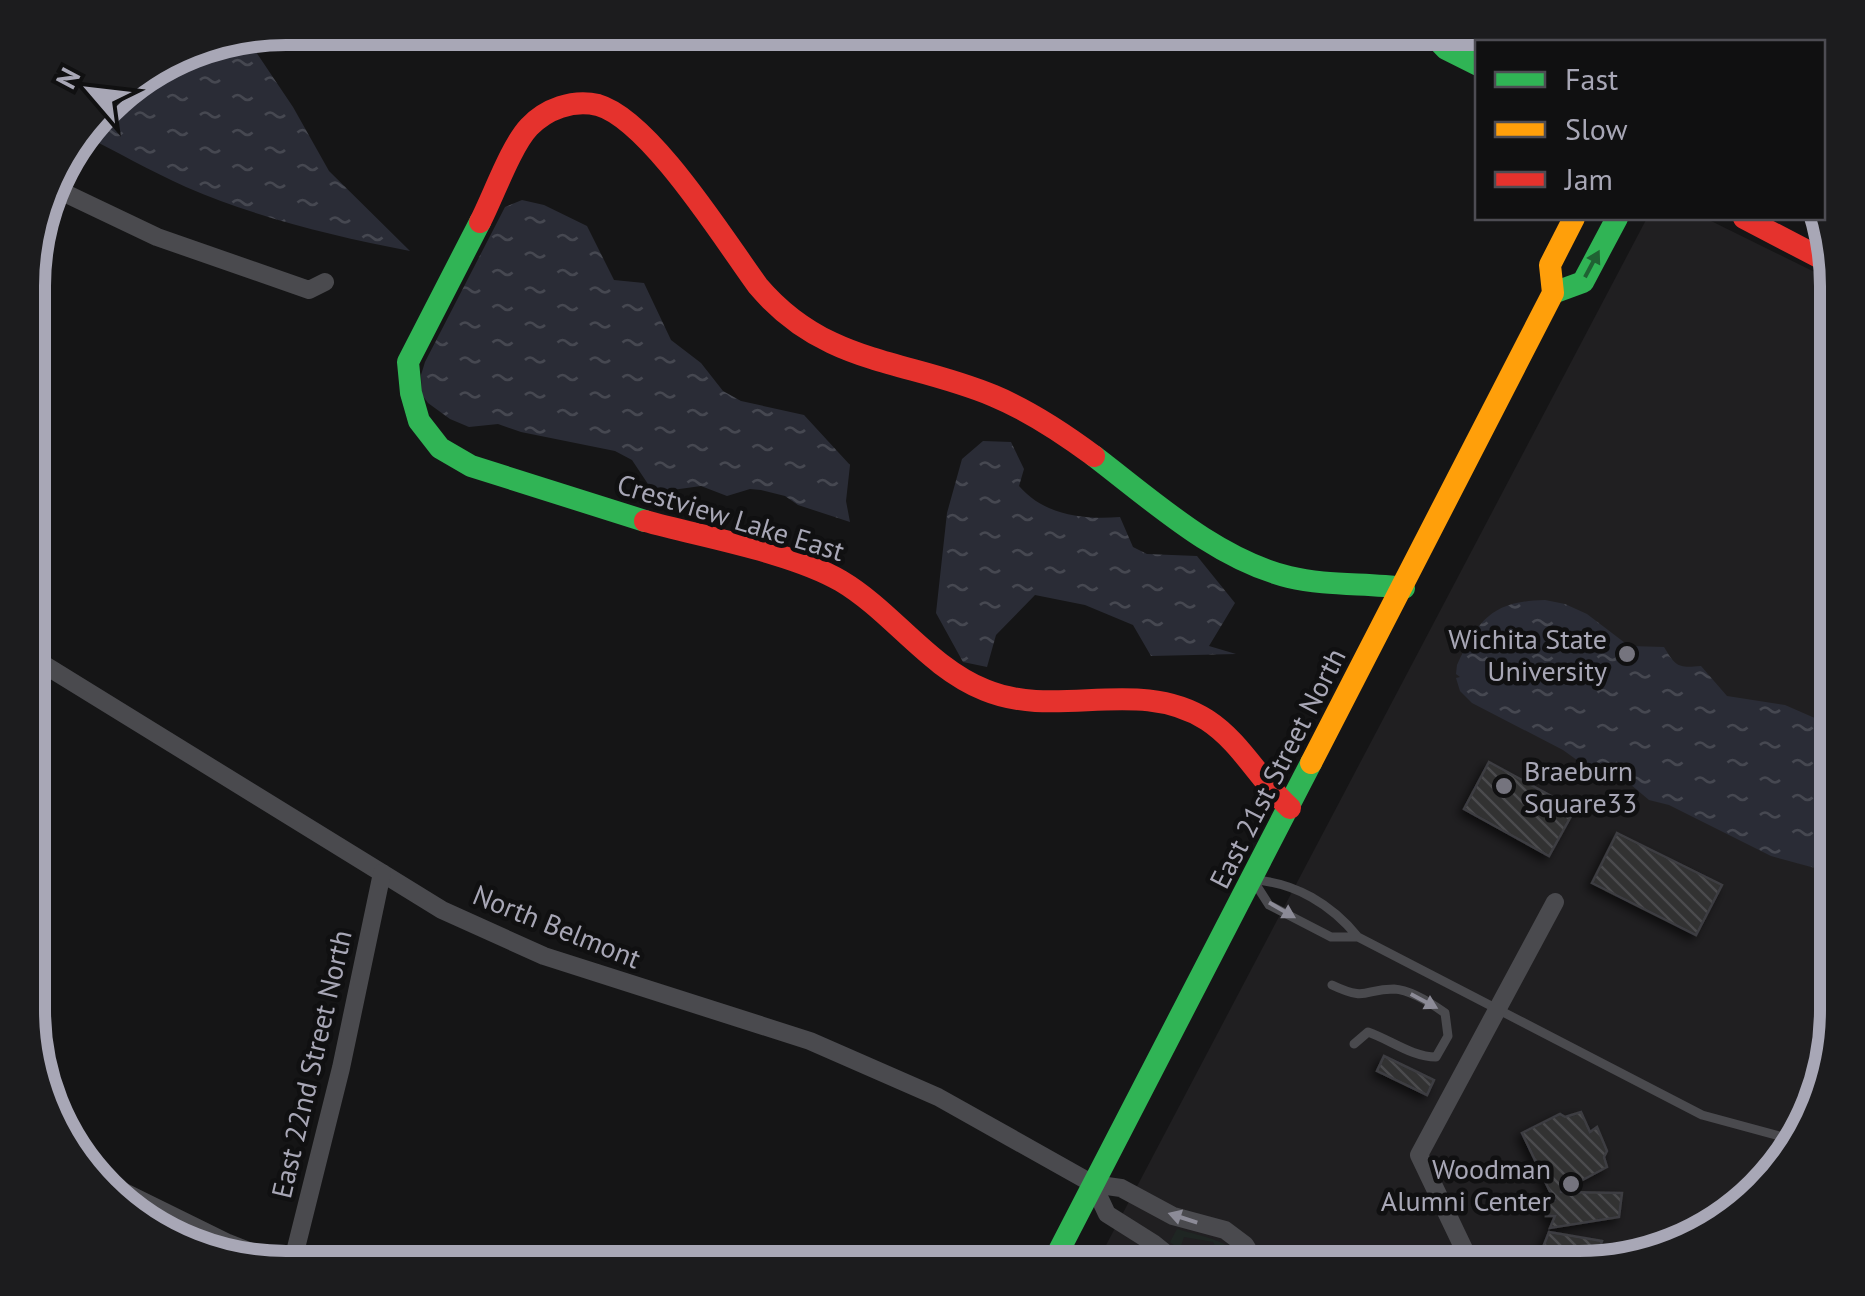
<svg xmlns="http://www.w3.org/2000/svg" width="1865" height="1296" viewBox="0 0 1865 1296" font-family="'PT Sans',sans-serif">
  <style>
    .built { fill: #201f21 }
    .green { fill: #1f2623 }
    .water { fill: url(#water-ripples) }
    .building { fill: url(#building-back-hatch); stroke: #3e3e42; stroke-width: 2.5; filter: url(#shadow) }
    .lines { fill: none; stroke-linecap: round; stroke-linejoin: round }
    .lane { stroke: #4a4a4e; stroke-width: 9 }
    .street { stroke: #4a4a4e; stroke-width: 18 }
    .fast { stroke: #30b455; stroke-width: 22 }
    .slow { stroke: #ff9f0a; stroke-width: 22 }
    .jam { stroke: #e5322d; stroke-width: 22 }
    .oneway { fill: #206233 }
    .oneway2 { fill: #8c8b97 }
    .poi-dot { fill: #75747e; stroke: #101011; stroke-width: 4 }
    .labels { text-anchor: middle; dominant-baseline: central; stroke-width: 9; stroke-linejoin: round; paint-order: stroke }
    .street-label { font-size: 28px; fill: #a8a7b6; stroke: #101011 }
    .poi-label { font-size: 28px; fill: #a8a7b6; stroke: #101011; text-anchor: end }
    .rim { fill: none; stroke: #a8a7b6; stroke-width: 12 }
  </style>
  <defs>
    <pattern id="water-ripples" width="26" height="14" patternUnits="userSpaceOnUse" patternTransform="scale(2.5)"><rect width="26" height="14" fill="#2a2c36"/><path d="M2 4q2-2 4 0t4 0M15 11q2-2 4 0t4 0" fill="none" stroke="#464851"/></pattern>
    <pattern id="building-back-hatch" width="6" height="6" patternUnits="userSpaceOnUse" patternTransform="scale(2.5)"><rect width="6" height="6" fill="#303032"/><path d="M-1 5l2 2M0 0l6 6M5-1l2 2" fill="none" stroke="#4b4b4d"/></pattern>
    <filter id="shadow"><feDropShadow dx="-4.5" dy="4.5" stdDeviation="5" flood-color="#0009"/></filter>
  </defs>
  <rect width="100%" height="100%" fill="#151516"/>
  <polygon class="built" points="1647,218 1705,218 1837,283 1837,1026 1784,1167 1694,1242 1579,1268 1094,1268"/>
  <path class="green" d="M 1177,1229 C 1206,1238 1231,1238 1247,1268 L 1221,1258 L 1213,1242 L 1184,1237 L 1181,1246 L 1201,1254 L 1216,1268 L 1202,1268 L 1170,1242 Z"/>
  <g class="water">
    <path d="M 244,34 L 293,107 L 329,171 L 410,251 C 333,236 258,218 186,187 C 150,171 116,151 81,134 L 116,91 L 203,41 Z"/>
    <polygon points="522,200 544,205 587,226 614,280 644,283 671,340 701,363 723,391 741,401 804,415 850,465 846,501 850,522 798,505 785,496 761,490 750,489 727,496 701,486 665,491 648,484 632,460 615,451 521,432 498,424 469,427 450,419 428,403 422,395 421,375 425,362 505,207"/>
    <path d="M 983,441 L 1011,442 L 1024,469 L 1019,486 C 1044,515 1083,520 1120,517 L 1133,547 L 1147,554 L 1197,556 L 1235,603 L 1209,646 L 1236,654 L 1151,656 L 1133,625 L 1085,605 L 1035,595 L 996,635 L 987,667 L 963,662 L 936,613 L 947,513 L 962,459 Z"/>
    <path d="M 1545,600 L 1565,604 L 1587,614 L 1629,646 L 1664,647 C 1676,667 1678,668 1701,666 L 1727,696 L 1785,705 L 1817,719 L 1837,733 L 1837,874 L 1771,856 L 1669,805 L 1649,800 L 1617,773 L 1588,768 L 1563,750 L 1472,703 L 1460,691 L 1456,678 L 1460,677 L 1456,674 L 1457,665 C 1478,620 1492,601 1545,600 Z"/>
  </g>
  <g class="building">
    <polygon points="1489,762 1575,809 1549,856 1464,809"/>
    <polygon points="1617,833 1722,885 1696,935 1592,883"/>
    <polygon points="1384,1056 1434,1080 1427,1095 1377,1071"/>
    <polygon points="1581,1112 1590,1132 1597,1127 1607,1151 1604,1157 1607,1167 1560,1192 1622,1193 1619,1217 1550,1228 1555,1216 1546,1216 1546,1201 1554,1200 1522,1133 1560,1114 1565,1117"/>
    <polygon points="1549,1232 1602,1241 1593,1265 1535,1268"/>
  </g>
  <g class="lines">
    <g class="lane">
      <path d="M 1358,937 L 1331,937 L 1269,905 L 1253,880 C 1295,882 1332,905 1358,937 L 1702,1115 L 1794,1140"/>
      <path d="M 1332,985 C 1368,1002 1363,989 1394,989 C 1411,990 1431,1003 1445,1013 L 1448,1036 L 1436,1057 C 1412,1057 1391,1040 1368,1032 L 1354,1044"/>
    </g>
    <g class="street">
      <polyline points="52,187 157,237 309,290 325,282"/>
      <polyline points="30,656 442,910 544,956 810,1041 938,1097 1093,1184 1121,1188 1173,1216 1225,1230 1245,1245 1259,1268"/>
      <polyline points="98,1179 226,1242 292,1268"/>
      <polyline points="1093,1184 1107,1214 1153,1243 1184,1268"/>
      <polyline points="291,1268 341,1068 382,873"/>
      <polyline points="1473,1268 1419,1155 1555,902"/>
    </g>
    <g class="fast">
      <polyline points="1426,28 1446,49 1478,65"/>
      <polyline points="480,222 408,362 411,393 419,421 440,448 471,466 645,521"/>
      <polyline points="1553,293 1583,282 1617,218"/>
      <path d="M 1094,456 C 1153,501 1216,559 1289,577 C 1326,586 1366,583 1404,588"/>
      <polyline points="1050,1268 1311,763"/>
    </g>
    <polyline class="slow" points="1311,763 1553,293 1550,265 1574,218"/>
    <g class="jam">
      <polyline points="1476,28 1504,42"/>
      <polyline points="1744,218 1836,266"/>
      <path d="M 480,222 C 493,197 511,146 529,127 C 546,109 573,99 598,105 C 650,120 725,241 758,286 C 826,366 906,359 994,396 C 1030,411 1063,433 1094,456"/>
      <path d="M 645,521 C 703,537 791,552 841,581 C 893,612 928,667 985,690 C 1057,720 1138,676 1207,720 C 1241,742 1260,781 1290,808"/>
    </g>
  </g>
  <defs><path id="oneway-solid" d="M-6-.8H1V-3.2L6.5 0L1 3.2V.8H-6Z" transform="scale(2.5)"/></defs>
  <use class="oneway" href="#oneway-solid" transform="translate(1592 264) rotate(-62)"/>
  <g class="oneway2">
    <use href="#oneway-solid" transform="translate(1282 910) rotate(30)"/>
    <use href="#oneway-solid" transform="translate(1424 1001) rotate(28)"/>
    <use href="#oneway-solid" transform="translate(1183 1218) rotate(-162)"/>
  </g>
  <g class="poi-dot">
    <circle cx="1627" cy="654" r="10"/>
    <circle cx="1504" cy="786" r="10"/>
    <circle cx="1571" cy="1184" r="10"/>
  </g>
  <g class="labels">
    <g class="street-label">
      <text transform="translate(731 517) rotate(17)">Crestview Lake East</text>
      <text transform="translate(1277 768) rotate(-63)">East 21st Street North</text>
      <text transform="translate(557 926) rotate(22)">North Belmont</text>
      <text transform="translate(311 1064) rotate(-77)">East 22nd Street North</text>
    </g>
    <g class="poi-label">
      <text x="1607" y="638">Wichita State<tspan x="1607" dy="32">University</tspan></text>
      <text x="1524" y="770" text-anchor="start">Braeburn<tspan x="1524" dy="32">Square33</tspan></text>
      <text x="1551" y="1168">Woodman<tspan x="1551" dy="32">Alumni Center</tspan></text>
    </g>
  </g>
  <path d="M0 0H1865V1296H0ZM286 45H1579A241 241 0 0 1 1820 286V1010A241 241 0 0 1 1579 1251H286A241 241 0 0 1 45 1010V286A241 241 0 0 1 286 45Z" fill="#1c1c1e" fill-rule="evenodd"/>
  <path class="rim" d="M286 45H1579A241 241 0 0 1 1820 286V1010A241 241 0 0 1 1579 1251H286A241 241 0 0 1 45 1010V286A241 241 0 0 1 286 45Z"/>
  <rect x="1475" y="40" width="350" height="180" fill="#101011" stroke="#4d4c53" stroke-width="2.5"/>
  <rect x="1495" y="72" width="50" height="15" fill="#30b455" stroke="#4d4c53" stroke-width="2.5"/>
  <text x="1565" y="90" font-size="30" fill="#a8a7b6">Fast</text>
  <rect x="1495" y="122" width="50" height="15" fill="#ff9f0a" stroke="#4d4c53" stroke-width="2.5"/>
  <text x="1565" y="140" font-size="30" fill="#a8a7b6">Slow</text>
  <rect x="1495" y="172" width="50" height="15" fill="#e5322d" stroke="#4d4c53" stroke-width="2.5"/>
  <text x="1565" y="190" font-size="30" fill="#a8a7b6">Jam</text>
  <g transform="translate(90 90) rotate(298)" stroke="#101011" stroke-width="8" paint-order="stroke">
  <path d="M0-8L18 38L0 25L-18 38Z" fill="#a8a7b6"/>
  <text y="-15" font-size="28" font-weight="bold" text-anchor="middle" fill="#a8a7b6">N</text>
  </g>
</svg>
